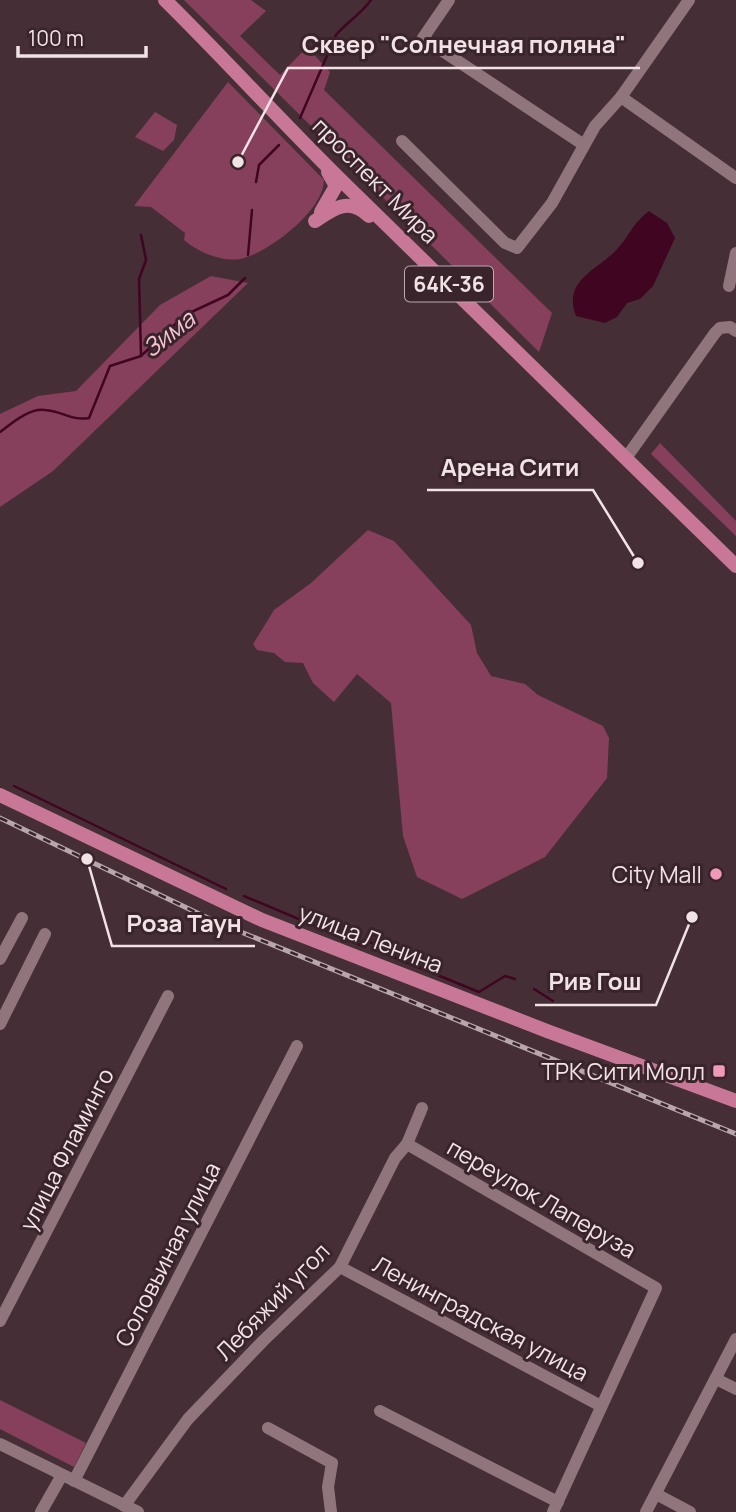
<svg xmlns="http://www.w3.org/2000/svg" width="736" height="1512" viewBox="0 0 736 1512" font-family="Manrope,sans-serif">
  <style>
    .green { fill: #87405c }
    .water { fill: #400521 }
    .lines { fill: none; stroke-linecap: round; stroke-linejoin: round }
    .stream { stroke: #400521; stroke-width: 2.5 }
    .minor { stroke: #90757d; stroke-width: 12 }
    .major { stroke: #c87896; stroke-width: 14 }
    .rail-casing { stroke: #b8a6ac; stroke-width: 5 }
    .rail { stroke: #3a242c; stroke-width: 2.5; stroke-dasharray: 8; stroke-linecap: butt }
    .poi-dot { fill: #ef9ab8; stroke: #3a242c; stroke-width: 2.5 }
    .labels { text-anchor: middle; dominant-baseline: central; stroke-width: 6; stroke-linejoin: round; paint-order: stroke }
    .shield { fill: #3a242c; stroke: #baa9ae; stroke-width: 2 }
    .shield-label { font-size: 21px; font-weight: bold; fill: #f1e2e6 }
    .street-label { font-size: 23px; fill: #f1e2e6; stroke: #3a242c }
    .poi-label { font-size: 23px; fill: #f1e2e6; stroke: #3a242c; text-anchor: end }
    .water-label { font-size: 24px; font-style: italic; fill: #f4c3d3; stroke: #3a242c }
    .leader { fill: none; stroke: #f1e2e6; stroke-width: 2.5 }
    .callout-dot { fill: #f1e2e6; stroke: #3a242c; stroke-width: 2.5 }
    .callout-label { font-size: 24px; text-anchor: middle; font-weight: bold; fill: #f1e2e6; stroke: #3a242c; stroke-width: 6; stroke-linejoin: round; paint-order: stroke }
  </style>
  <rect width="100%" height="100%" fill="#452e36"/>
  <g class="green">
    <polygon points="184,0 251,0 266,11 240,36 280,75 307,47 330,72 324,90 552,313 539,352"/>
    <path d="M 228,82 L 324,180 C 324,210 269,253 240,259 C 221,262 198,252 184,240 L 185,233 L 151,207 L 134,206 Z"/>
    <polygon points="155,112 177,125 174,140 163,151 135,137"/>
    <polygon points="211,276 248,283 53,471 0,507 0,414 38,396 76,391 160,305"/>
    <polygon points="660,443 736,521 736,536 651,454"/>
    <polygon points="368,530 394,541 471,625 477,653 491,676 525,684 538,695 603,726 609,738 607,778 545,857 462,899 417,877 403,836 391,703 357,674 334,702 313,683 303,663 285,662 274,653 257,650 253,644 274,610 311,583"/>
    <polygon points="0,1400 86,1443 74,1467 0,1429"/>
  </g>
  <path class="water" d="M 649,211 L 667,223 L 675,238 L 653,286 L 640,299 L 627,303 L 617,317 L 605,323 L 576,316 C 562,279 599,270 618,248 C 631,234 631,225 649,211 Z"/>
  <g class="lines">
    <g class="stream">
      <path d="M 300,118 L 336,35 C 347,22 360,15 371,0"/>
      <polyline points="256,182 259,165 279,145"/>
      <polyline points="248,255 252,210"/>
      <polyline points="141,355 139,279 146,260 141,235"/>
      <path d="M 0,432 C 12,423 29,408 45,410 C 62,411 71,421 89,418 L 110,366 L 141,356 L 185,315 L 228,295 L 245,278"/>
      <polyline points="14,786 226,889"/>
      <polyline points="244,896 365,947 368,942 376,944 386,954 479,992 505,976 515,979"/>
      <polyline points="534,989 553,1001"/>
    </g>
    <g class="minor">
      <polyline points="449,0 423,38 584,145"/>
      <polyline points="621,97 736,178"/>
      <polyline points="402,141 505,243 517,248 552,203 595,126 621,97 689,0"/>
      <polyline points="729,286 736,253"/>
      <polyline points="626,458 715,333 720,328 730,327 736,331"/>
      <polyline points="0,959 22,918"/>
      <polyline points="0,1024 45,934"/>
      <polyline points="407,1144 656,1288 553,1512"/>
      <polyline points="340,1267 601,1406"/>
      <polyline points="0,1321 168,996"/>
      <polyline points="716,1379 736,1389"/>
      <polyline points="380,1411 558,1502"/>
      <polyline points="268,1428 332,1463 328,1487 331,1512"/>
      <polyline points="0,1444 138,1512"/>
      <polyline points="74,1481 297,1046"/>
      <polyline points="656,1494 690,1512"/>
      <polyline points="124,1506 188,1419 263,1341 340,1267 395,1158 407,1144 422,1108"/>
      <polyline points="41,1512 62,1475"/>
      <polyline points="646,1512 736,1339"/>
    </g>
    <g class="major">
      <path d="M 165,0 C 228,62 287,128 350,189 C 478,315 608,440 736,566"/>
      <polyline points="321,212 336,186 328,172"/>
      <path d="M 315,221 C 334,208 349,197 369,216"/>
      <polyline points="0,795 262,920 547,1031 736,1101"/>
    </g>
    <g class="rail-casing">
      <polyline id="rail" points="0,818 214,921 736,1134"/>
    </g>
    <use href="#rail" class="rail"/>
  </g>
  <g class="poi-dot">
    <circle cx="716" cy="874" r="7"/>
    <rect x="712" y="1064" width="14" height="14" rx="3.5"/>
  </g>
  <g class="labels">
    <rect class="shield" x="405" y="266.5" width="88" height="35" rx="5"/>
    <g class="shield-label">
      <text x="449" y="284">64К-36</text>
    </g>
    <g class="street-label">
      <text transform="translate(376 180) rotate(45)">проспект Мира</text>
      <text transform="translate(371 938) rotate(21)">улица Ленина</text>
      <text transform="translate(66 1149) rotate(-63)">улица Фламинго</text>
      <text transform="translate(542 1198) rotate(30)">переулок Лаперуза</text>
      <text transform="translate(167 1254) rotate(-63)">Соловьиная улица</text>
      <text transform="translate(272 1301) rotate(-46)">Лебяжий угол</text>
      <text transform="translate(481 1318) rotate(28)">Ленинградская улица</text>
    </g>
    <g class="poi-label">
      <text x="702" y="874">City Mall</text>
      <text x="705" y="1071">ТРК Сити Молл</text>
    </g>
    <g class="water-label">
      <text transform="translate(168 333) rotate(-38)">Зима</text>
    </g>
  </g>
  <path class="leader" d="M238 162L288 68H640M638 563L593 490H427M87 859L112 946H255M692 917L656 1005H535"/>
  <g class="callout-dot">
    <circle cx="238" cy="162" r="7"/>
    <circle cx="638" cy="563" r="7"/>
    <circle cx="87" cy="859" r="7"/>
    <circle cx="692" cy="917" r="7"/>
  </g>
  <g class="callout-label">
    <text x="464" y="53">Сквер "Солнечная поляна"</text>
    <text x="510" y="476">Арена Сити</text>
    <text x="184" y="932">Роза Таун</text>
    <text x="595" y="990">Рив Гош</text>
  </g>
  <path d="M18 46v10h128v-10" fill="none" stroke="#f1e2e6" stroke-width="3.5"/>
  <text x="28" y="46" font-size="21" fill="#f1e2e6" stroke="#3a242c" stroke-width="5" paint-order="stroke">100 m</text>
</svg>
